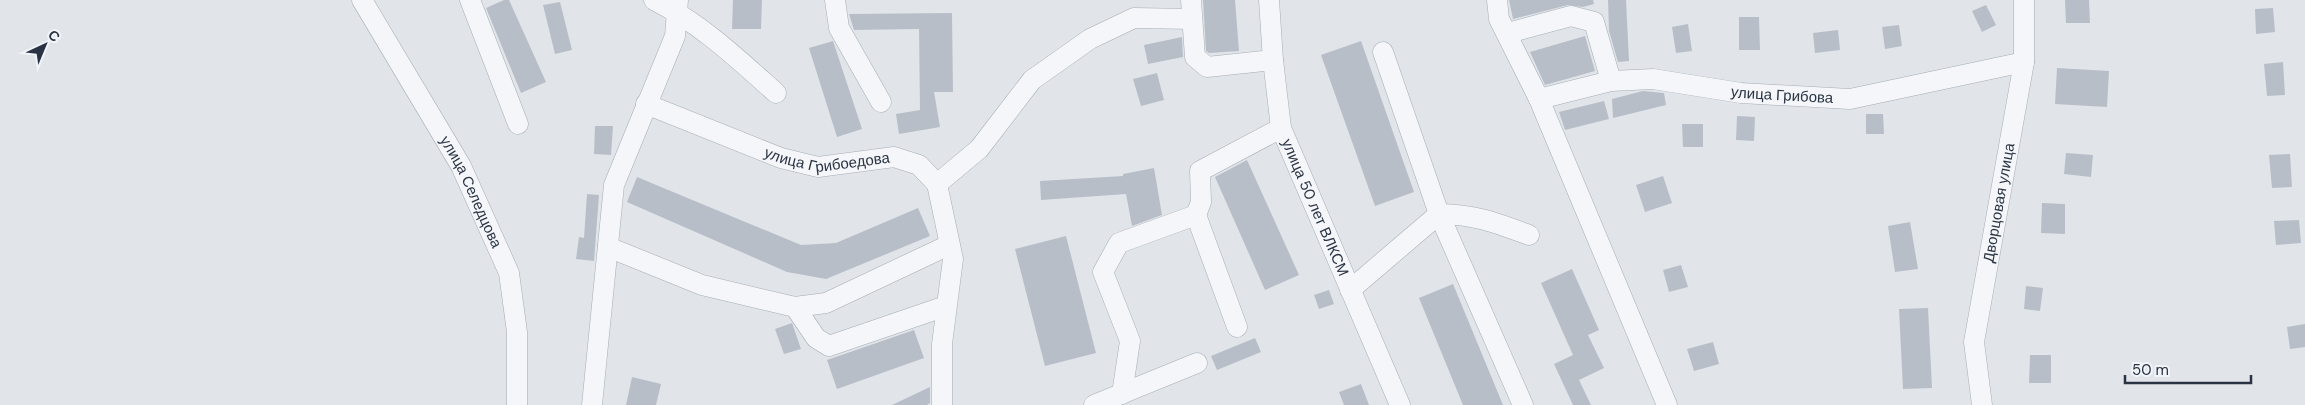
<svg xmlns="http://www.w3.org/2000/svg" width="2305" height="405" viewBox="0 0 2305 405" font-family="'DM Sans',sans-serif">
  <style>
    .building { fill: #b8bec8 }
    .lines { fill: none; stroke-linecap: round; stroke-linejoin: round }
    .minor-casing { stroke: #a6acb5; stroke-width: 21 }
    .minor { stroke: #f4f6f9; stroke-width: 20 }
    .labels { text-anchor: middle; dominant-baseline: central; stroke-width: 5; stroke-linejoin: round; paint-order: stroke }
    .street-label { font-size: 15px; fill: #293343; stroke: #f1f4f8 }
  </style>
  <rect width="100%" height="100%" fill="#e1e5ea"/>
  <g class="building">
    <polygon points="504,0 509,0 546,82 521,93 486,8"/>
    <polygon points="733,0 762,0 761,29 732,29"/>
    <polygon points="1203,0 1235,0 1239,51 1209,53 1206,51"/>
    <polygon points="1509,0 1593,0 1594,4 1583,7 1568,5 1513,19"/>
    <polygon points="1608,0 1626,0 1629,61 1618,62 1609,31"/>
    <polygon points="2065,0 2089,0 2090,23 2066,23"/>
    <polygon points="560,2 572,50 555,54 543,5"/>
    <polygon points="1986,5 1996,25 1982,32 1972,11"/>
    <polygon points="2273,8 2275,32 2256,34 2255,9"/>
    <polygon points="952,13 953,92 934,92 940,127 899,134 896,114 920,110 919,29 854,30 849,14"/>
    <polygon points="1739,17 1759,17 1760,50 1739,50"/>
    <polygon points="1688,24 1692,51 1676,53 1672,27"/>
    <polygon points="1899,25 1902,46 1885,49 1882,27"/>
    <polygon points="1838,30 1840,50 1815,53 1813,33"/>
    <polygon points="1585,36 1595,71 1545,85 1530,52"/>
    <polygon points="1182,37 1183,57 1148,64 1144,45"/>
    <polygon points="833,41 862,129 837,137 809,48"/>
    <polygon points="1361,41 1414,192 1375,206 1321,55"/>
    <polygon points="2283,62 2285,95 2267,96 2264,64"/>
    <polygon points="2057,68 2109,71 2107,107 2055,104"/>
    <polygon points="1157,73 1164,100 1141,106 1133,79"/>
    <polygon points="1643,91 1664,93 1666,105 1613,118 1612,99"/>
    <polygon points="1604,101 1609,119 1565,130 1559,112"/>
    <polygon points="1866,114 1883,114 1884,134 1866,134"/>
    <polygon points="1737,116 1755,117 1754,141 1736,140"/>
    <polygon points="1682,124 1703,124 1703,147 1683,147"/>
    <polygon points="595,126 613,126 611,155 594,154"/>
    <polygon points="2066,153 2093,155 2091,177 2064,174"/>
    <polygon points="2290,154 2292,187 2272,188 2269,155"/>
    <polygon points="1247,160 1299,275 1265,290 1215,177"/>
    <polygon points="1154,168 1162,215 1132,226 1126,194 1041,200 1040,181 1123,176 1123,174"/>
    <polygon points="1663,176 1672,203 1645,212 1636,185"/>
    <polygon points="637,177 801,245 836,243 918,208 930,236 826,279 787,272 627,202"/>
    <polygon points="587,194 599,195 594,261 576,259 579,237 584,238"/>
    <polygon points="2042,203 2065,204 2065,234 2041,233"/>
    <polygon points="2299,220 2301,243 2276,245 2274,221"/>
    <polygon points="1910,222 1918,269 1895,272 1888,226"/>
    <polygon points="1066,236 1096,353 1045,366 1015,249"/>
    <polygon points="1681,265 1688,287 1669,292 1663,270"/>
    <polygon points="1572,269 1599,330 1588,335 1604,368 1579,380 1591,405 1573,405 1554,364 1573,355 1541,283"/>
    <polygon points="1453,284 1503,405 1463,405 1419,298"/>
    <polygon points="2026,286 2043,288 2040,311 2024,309"/>
    <polygon points="1329,290 1334,304 1319,309 1314,295"/>
    <polygon points="1928,308 1932,388 1903,389 1899,309"/>
    <polygon points="792,323 801,349 784,354 775,329"/>
    <polygon points="2305,324 2305,347 2290,349 2287,327"/>
    <polygon points="914,330 924,358 837,389 827,360"/>
    <polygon points="1255,338 1261,352 1217,370 1211,356"/>
    <polygon points="1713,342 1719,364 1694,371 1687,349"/>
    <polygon points="2030,355 2051,355 2051,383 2029,383"/>
    <polygon points="632,377 661,384 656,405 626,405"/>
    <polygon points="1361,384 1369,405 1344,405 1339,392"/>
    <polygon points="930,387 930,403 927,405 892,405"/>
  </g>
  <g class="lines">
    <g class="minor-casing">
      <g id="minor">
        <path id="s1" d="M 362,0 L 461,166 L 509,273 L 517,332 L 517,405"/>
        <polyline points="470,0 518,124"/>
        <path d="M 654,0 C 700,23 738,59 776,93"/>
        <polyline points="835,0 839,28 881,102"/>
        <polyline points="1191,0 1195,57 1207,67 1273,60"/>
        <path id="s2" d="M 1269,0 L 1273,60 L 1281,128 L 1400,405"/>
        <path id="s3" d="M 1497,0 L 1499,19 L 1539,99 L 1611,81 L 1653,79 L 1741,93 L 1850,99 L 2024,62"/>
        <polyline points="1508,33 1571,16 1594,22 1611,81"/>
        <polyline points="1383,52 1439,214 1523,405"/>
        <polyline points="1539,99 1667,405"/>
        <path id="s4" d="M 646,104 L 781,158 L 818,167 L 894,157 L 919,165 L 937,184 L 953,259 L 942,344 L 942,405"/>
        <polyline points="937,184 979,149 1032,80 1090,39 1134,18 1192,19"/>
        <polyline points="1196,215 1237,327"/>
        <polyline points="608,247 702,285 795,307 826,303 949,245"/>
        <path d="M 1350,290 L 1439,214 C 1477,215 1494,222 1529,235"/>
        <polyline points="795,307 816,338 829,346 946,306"/>
        <polyline points="1122,394 1130,341 1103,272 1119,243 1196,215 1201,202 1200,171 1281,128"/>
        <polyline points="592,405 614,185 675,36 678,0"/>
        <polyline points="1094,405 1197,363"/>
        <path id="s5" d="M 1982,405 L 1974,342 L 2024,62 L 2024,0"/>
      </g>
    </g>
    <use href="#minor" class="minor"/>
  </g>
  <g class="labels">
    <g class="street-label">
      <text stroke="none"><textPath href="#s3" startOffset="355">улица Грибова</textPath></text>
      <text stroke="none"><textPath href="#s4" startOffset="192">улица Грибоедова</textPath></text>
      <text stroke="none"><textPath href="#s1" startOffset="221">улица Селедцова</textPath></text>
      <text stroke="none"><textPath href="#s5" startOffset="205">Дворцовая улица</textPath></text>
      <text stroke="none"><textPath href="#s2" startOffset="215">улица 50 лет ВЛКСМ</textPath></text>
    </g>
  </g>
  <g transform="translate(45 45) rotate(44)" stroke="#f1f4f8" stroke-width="4" paint-order="stroke">
  <path d="M0-4L9 19L0 12L-9 19Z" fill="#293343"/>
  <text y="-8" font-size="14" font-weight="bold" text-anchor="middle" fill="#293343">С</text>
  </g>
  <path d="M2125 375v8h126v-8" fill="none" stroke="#293343" stroke-width="2.5"/>
  <text x="2132" y="375" font-size="15" fill="#293343" stroke="#f1f4f8" stroke-width="4" paint-order="stroke">50 m</text>
</svg>
